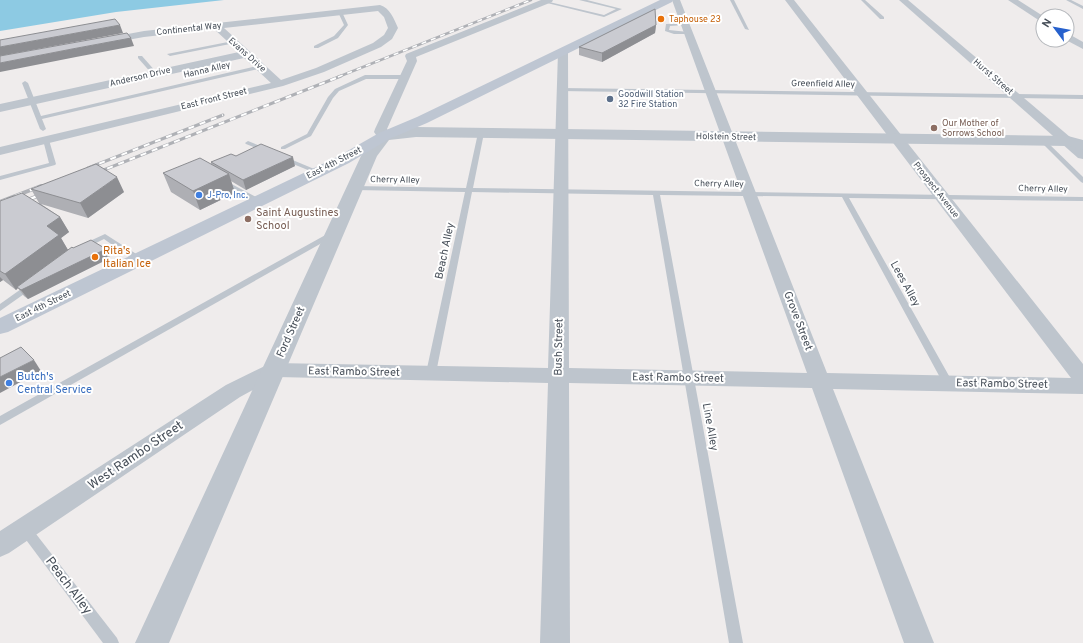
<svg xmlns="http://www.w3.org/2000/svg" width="1083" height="643" viewBox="0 0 1083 643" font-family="Overpass,sans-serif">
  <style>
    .water { fill: #8dcae3 }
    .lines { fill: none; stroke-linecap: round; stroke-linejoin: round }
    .service { fill: #bec5cd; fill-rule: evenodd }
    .minor { fill: #bec5cd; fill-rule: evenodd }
    .tertiary { fill: #bec5cd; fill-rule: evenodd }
    .secondary { fill: #bec6d2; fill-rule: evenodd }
    .rail-far2-casing { stroke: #afb1b6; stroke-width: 2.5 }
    .rail-far1-casing { stroke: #afb1b6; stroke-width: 3 }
    .rail-casing { stroke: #afb1b6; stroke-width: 4 }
    .rail-far2 { stroke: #fff; stroke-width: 1.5; stroke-dasharray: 5; stroke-linecap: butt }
    .rail-far1 { stroke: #fff; stroke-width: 2; stroke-dasharray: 6; stroke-linecap: butt }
    .rail { stroke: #fff; stroke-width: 2.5; stroke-dasharray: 8; stroke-linecap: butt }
    .wall { fill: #aeafb4 }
    .shaded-wall { fill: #8d8e92 }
    .building { fill: #cacbd1; stroke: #8d8e92 }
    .food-dot { fill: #e8710a; stroke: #fff; stroke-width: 1.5 }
    .service-dot { fill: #5c6f8a; stroke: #fff; stroke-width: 1.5 }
    .education-dot { fill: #8d6e63; stroke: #fff; stroke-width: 1.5 }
    .shop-dot { fill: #3f7fe0; stroke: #fff; stroke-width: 1.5 }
    .labels { text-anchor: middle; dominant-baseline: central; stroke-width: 4; stroke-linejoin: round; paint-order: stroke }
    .far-food-label { font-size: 9px; fill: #c56008; stroke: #fff; text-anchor: start }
    .far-street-label { font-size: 9px; fill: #464e58; stroke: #fff }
    .far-service-label { font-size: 9px; fill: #4e5e75; stroke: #fff; text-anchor: start }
    .far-education-label { font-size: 9px; fill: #785e54; stroke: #fff; text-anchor: start }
    .far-shop-label { font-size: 9px; fill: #366cbe; stroke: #fff; text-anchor: start }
    .education-label { font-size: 11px; fill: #785e54; stroke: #fff; text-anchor: start }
    .food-label { font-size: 11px; fill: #c56008; stroke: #fff; text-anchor: start }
    .street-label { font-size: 11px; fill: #464e58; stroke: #fff }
    .shop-label { font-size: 11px; fill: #366cbe; stroke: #fff; text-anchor: start }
    .near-street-label { font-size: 13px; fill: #464e58; stroke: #fff }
  </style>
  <rect width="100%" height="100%" fill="#efecec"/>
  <polygon class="water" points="0,0 224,0 116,12 0,31"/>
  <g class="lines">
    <g class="service">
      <polygon points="579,0 587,0 622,9 604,17 543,2 545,1 604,15 616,9"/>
      <polygon points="730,0 734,0 749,30 745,29"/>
      <polygon points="861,0 865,0 884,17 884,19 880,19"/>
      <polygon points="1066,0 1071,0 1083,6 1083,9"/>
      <polygon points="340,11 342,12 348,25 338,38 318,48 314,48 314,46 334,36 344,25 338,12"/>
      <polygon points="687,23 685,25 670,26 669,30 688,32 690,33 690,34 674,34 665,31 666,24"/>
      <polygon points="233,41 235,42 235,43 170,56 167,54"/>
      <polygon points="138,56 142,56 157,73 157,75 153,75 138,58"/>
      <polygon points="261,65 263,66 263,68 42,119 46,129 43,131 40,129 22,83 25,81 28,83 41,116"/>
      <polygon points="365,75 405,75 408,77 405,79 366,79 339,91 333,98 311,136 285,149 281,149 281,147 307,134 328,97 335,89"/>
      <polygon points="562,88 1083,95 1083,99 560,91 559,90"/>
      <polygon points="481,131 484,133 473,188 1083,197 1083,201 849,198 953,383 952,386 944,386 943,383 842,197 660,195 743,643 729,643 653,195 472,192 436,373 434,376 428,376 426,373 465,192 355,190 351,188 355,186 466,188 478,133"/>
      <polygon points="44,139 49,140 56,164 55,165 0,180 0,176 49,163 43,140"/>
      <polygon points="1041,140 1045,140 1083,177 1083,183 1081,182 1041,142"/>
      <polygon points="248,141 270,150 271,151 266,152 246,144 245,143"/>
      <polygon points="283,156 319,171 320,172 319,173 315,173 281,159 280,158"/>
      <polygon points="224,180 260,199 261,201 260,203 254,203 222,183 222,181"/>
      <polygon points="329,233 335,233 336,235 0,425 0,416"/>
      <polygon points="105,234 141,257 142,259 141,261 135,261 104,239 86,248 83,248 79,246"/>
      <polygon points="31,282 35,285 34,287 0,311 0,304"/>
      <polygon points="25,524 29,525 117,638 119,643 103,643 21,533 19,529 21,525"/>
    </g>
    <g class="minor">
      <polygon points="541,0 553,0 552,2 416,57 417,61 387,129 391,136 389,139 379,139 374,132 375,129 407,61 405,56 406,54"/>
      <polygon points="672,0 680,0 827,373 1071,378 785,0 794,0 1083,364 1083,394 833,389 934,643 904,643 812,388 569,383 570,643 540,643 548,383 277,377 240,397 9,553 0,557 0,531 226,385 267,365 274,363 548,368 558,52 563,49 568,52 569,368 807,373"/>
      <polygon points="899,0 908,0 1083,148 1083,159 1078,158"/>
      <polygon points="1008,0 1018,0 1043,16 1043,23"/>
      <path d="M 380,5 C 390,8 394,19 398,28 L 392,39 L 381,47 L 324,72 L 283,86 L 0,155 L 0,147 L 271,83 L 244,58 L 0,112 L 0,104 L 239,52 L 214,29 L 144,37 L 105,44 L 100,41 L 101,39 L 144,31 ZM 378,11 L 384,17 L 388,28 L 384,35 L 373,43 L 316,68 L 281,80 L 224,28 Z"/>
      <polygon points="1067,33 1083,42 1083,49 1066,40"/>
    </g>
    <polygon class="tertiary" points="416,127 1068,136 1083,140 1083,150 1068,146 416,137 389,140 377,156 169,643 135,643 361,156 379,133"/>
    <polygon class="secondary" points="660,0 673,0 672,2 427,123 389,139 349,163 8,332 0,334 0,318 337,157 379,133 417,117"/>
    <g class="rail-far2-casing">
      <polyline id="rail-far2" points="338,77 531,0"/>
    </g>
    <g class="rail-far1-casing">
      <g id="rail-far1">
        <polyline points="88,168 223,115"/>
        <polyline points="96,173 341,76"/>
      </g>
    </g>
    <g class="rail-casing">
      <g id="rail">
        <polyline points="95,173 98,172"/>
        <polyline points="0,202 41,186"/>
        <polyline points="0,211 45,193"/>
      </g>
    </g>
    <use href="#rail-far2" class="rail-far2"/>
    <use href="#rail-far1" class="rail-far1"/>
    <use href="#rail" class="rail"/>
  </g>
  <g class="wall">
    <polygon points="656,25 655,33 602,62 579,55 579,47"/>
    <polygon points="236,156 295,166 246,190 231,181 235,193 200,210 171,192 163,173 211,164 211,162"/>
    <polygon points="31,189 124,192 88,218 41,204 60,217 69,232 61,238 68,250 73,248 110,258 28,299 24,296 18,288 16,290 3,280 0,282 0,201 39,203"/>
  </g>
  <g class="shaded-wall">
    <polygon points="120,25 123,33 0,56 0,47"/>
    <polygon points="656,25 655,33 602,62 602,53"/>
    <polygon points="131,38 134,46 76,57 0,72 0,63 72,49"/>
    <polygon points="293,157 295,166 246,190 243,180"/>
    <polygon points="229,174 235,193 200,210 193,191"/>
    <polygon points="117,177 124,192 88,218 80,203"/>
    <polygon points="60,217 69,232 61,238 68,250 17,287 18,288 16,290 5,274 47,226"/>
    <polygon points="106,249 110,258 28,299 21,290"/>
    <polygon points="0,277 3,280 0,282"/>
    <polygon points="34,360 41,371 0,393 0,377"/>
  </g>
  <g class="building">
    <polygon points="655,9 656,25 602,53 579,47"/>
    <polygon points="115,19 120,25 0,47 0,40"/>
    <polygon points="127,33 131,38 72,49 0,63 0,56"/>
    <polygon points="261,144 293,157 243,180 211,162 231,154 236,156"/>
    <polygon points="200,158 229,174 193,191 163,173"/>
    <polygon points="96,164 117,177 80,203 31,189"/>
    <polygon points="22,193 60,217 47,226 59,235 5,274 0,271 0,201"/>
    <polygon points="91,240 106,249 21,290 17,287 72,247 73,248"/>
    <polygon points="21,347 34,360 0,377 0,358"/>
  </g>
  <g class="food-dot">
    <circle cx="661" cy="19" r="4"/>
    <circle cx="95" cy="257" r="4"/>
  </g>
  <circle class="service-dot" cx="610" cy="99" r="4"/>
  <g class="education-dot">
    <circle cx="934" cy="128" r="4"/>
    <circle cx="248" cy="219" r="4"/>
  </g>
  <g class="shop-dot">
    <circle cx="199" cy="195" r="4"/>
    <circle cx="9" cy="383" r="4"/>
  </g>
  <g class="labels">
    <g class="far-food-label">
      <text x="669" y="19">Taphouse 23</text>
    </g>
    <g class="far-street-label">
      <text transform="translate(189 29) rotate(-6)">Continental Way</text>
      <text transform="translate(247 55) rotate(42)">Evans Drive</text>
      <text transform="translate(207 70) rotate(-13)">Hanna Alley</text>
      <text transform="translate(140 77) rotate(-13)">Anderson Drive</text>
      <text transform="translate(993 77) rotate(41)">Hurst Street</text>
      <text transform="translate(823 84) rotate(1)">Greenfield Alley</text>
      <text transform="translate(214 99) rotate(-14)">East Front Street</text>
      <text transform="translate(726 137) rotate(1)">Holstein Street</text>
      <text transform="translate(334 163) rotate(-27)">East 4th Street</text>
      <text transform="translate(395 180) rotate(1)">Cherry Alley</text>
      <text transform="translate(719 184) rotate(1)">Cherry Alley</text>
      <text transform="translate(1043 189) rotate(1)">Cherry Alley</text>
      <text transform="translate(936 190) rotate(52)">Prospect Avenue</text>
      <text transform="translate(43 306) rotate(-26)">East 4th Street</text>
    </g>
    <g class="far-service-label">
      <text x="618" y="94">Goodwill Station<tspan x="618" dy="10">32 Fire Station</tspan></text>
    </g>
    <g class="far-education-label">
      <text x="942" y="123">Our Mother of<tspan x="942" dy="10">Sorrows School</tspan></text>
    </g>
    <g class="far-shop-label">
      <text x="207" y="195">J-Pro, Inc.</text>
    </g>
    <g class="education-label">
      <text x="256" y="213">Saint Augustines<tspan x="256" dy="13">School</tspan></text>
    </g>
    <g class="food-label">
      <text x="103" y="251">Rita's<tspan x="103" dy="13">Italian Ice</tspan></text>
    </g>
    <g class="street-label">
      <text transform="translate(445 251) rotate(-78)">Beach Alley</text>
      <text transform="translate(905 284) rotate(61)">Lees Alley</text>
      <text transform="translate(798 321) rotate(69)">Grove Street</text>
      <text transform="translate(291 332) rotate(-66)">Ford Street</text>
      <text transform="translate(559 347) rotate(-89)">Bush Street</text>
      <text transform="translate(354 372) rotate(1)">East Rambo Street</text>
      <text transform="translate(678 378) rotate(1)">East Rambo Street</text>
      <text transform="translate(1002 384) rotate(1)">East Rambo Street</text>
      <text transform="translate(710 427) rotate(80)">Line Alley</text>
    </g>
    <g class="shop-label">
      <text x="17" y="377">Butch's<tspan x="17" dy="13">Central Service</tspan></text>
    </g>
    <g class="near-street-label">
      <text transform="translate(136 456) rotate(-34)">West Rambo Street</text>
      <text transform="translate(68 586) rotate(53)">Peach Alley</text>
    </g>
  </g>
  <g transform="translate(1055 28) rotate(302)"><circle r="19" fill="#ffffff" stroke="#b5b8bc"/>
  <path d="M0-3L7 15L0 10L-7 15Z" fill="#2761cd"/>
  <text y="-6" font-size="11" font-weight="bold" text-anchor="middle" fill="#464e58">N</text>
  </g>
</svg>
